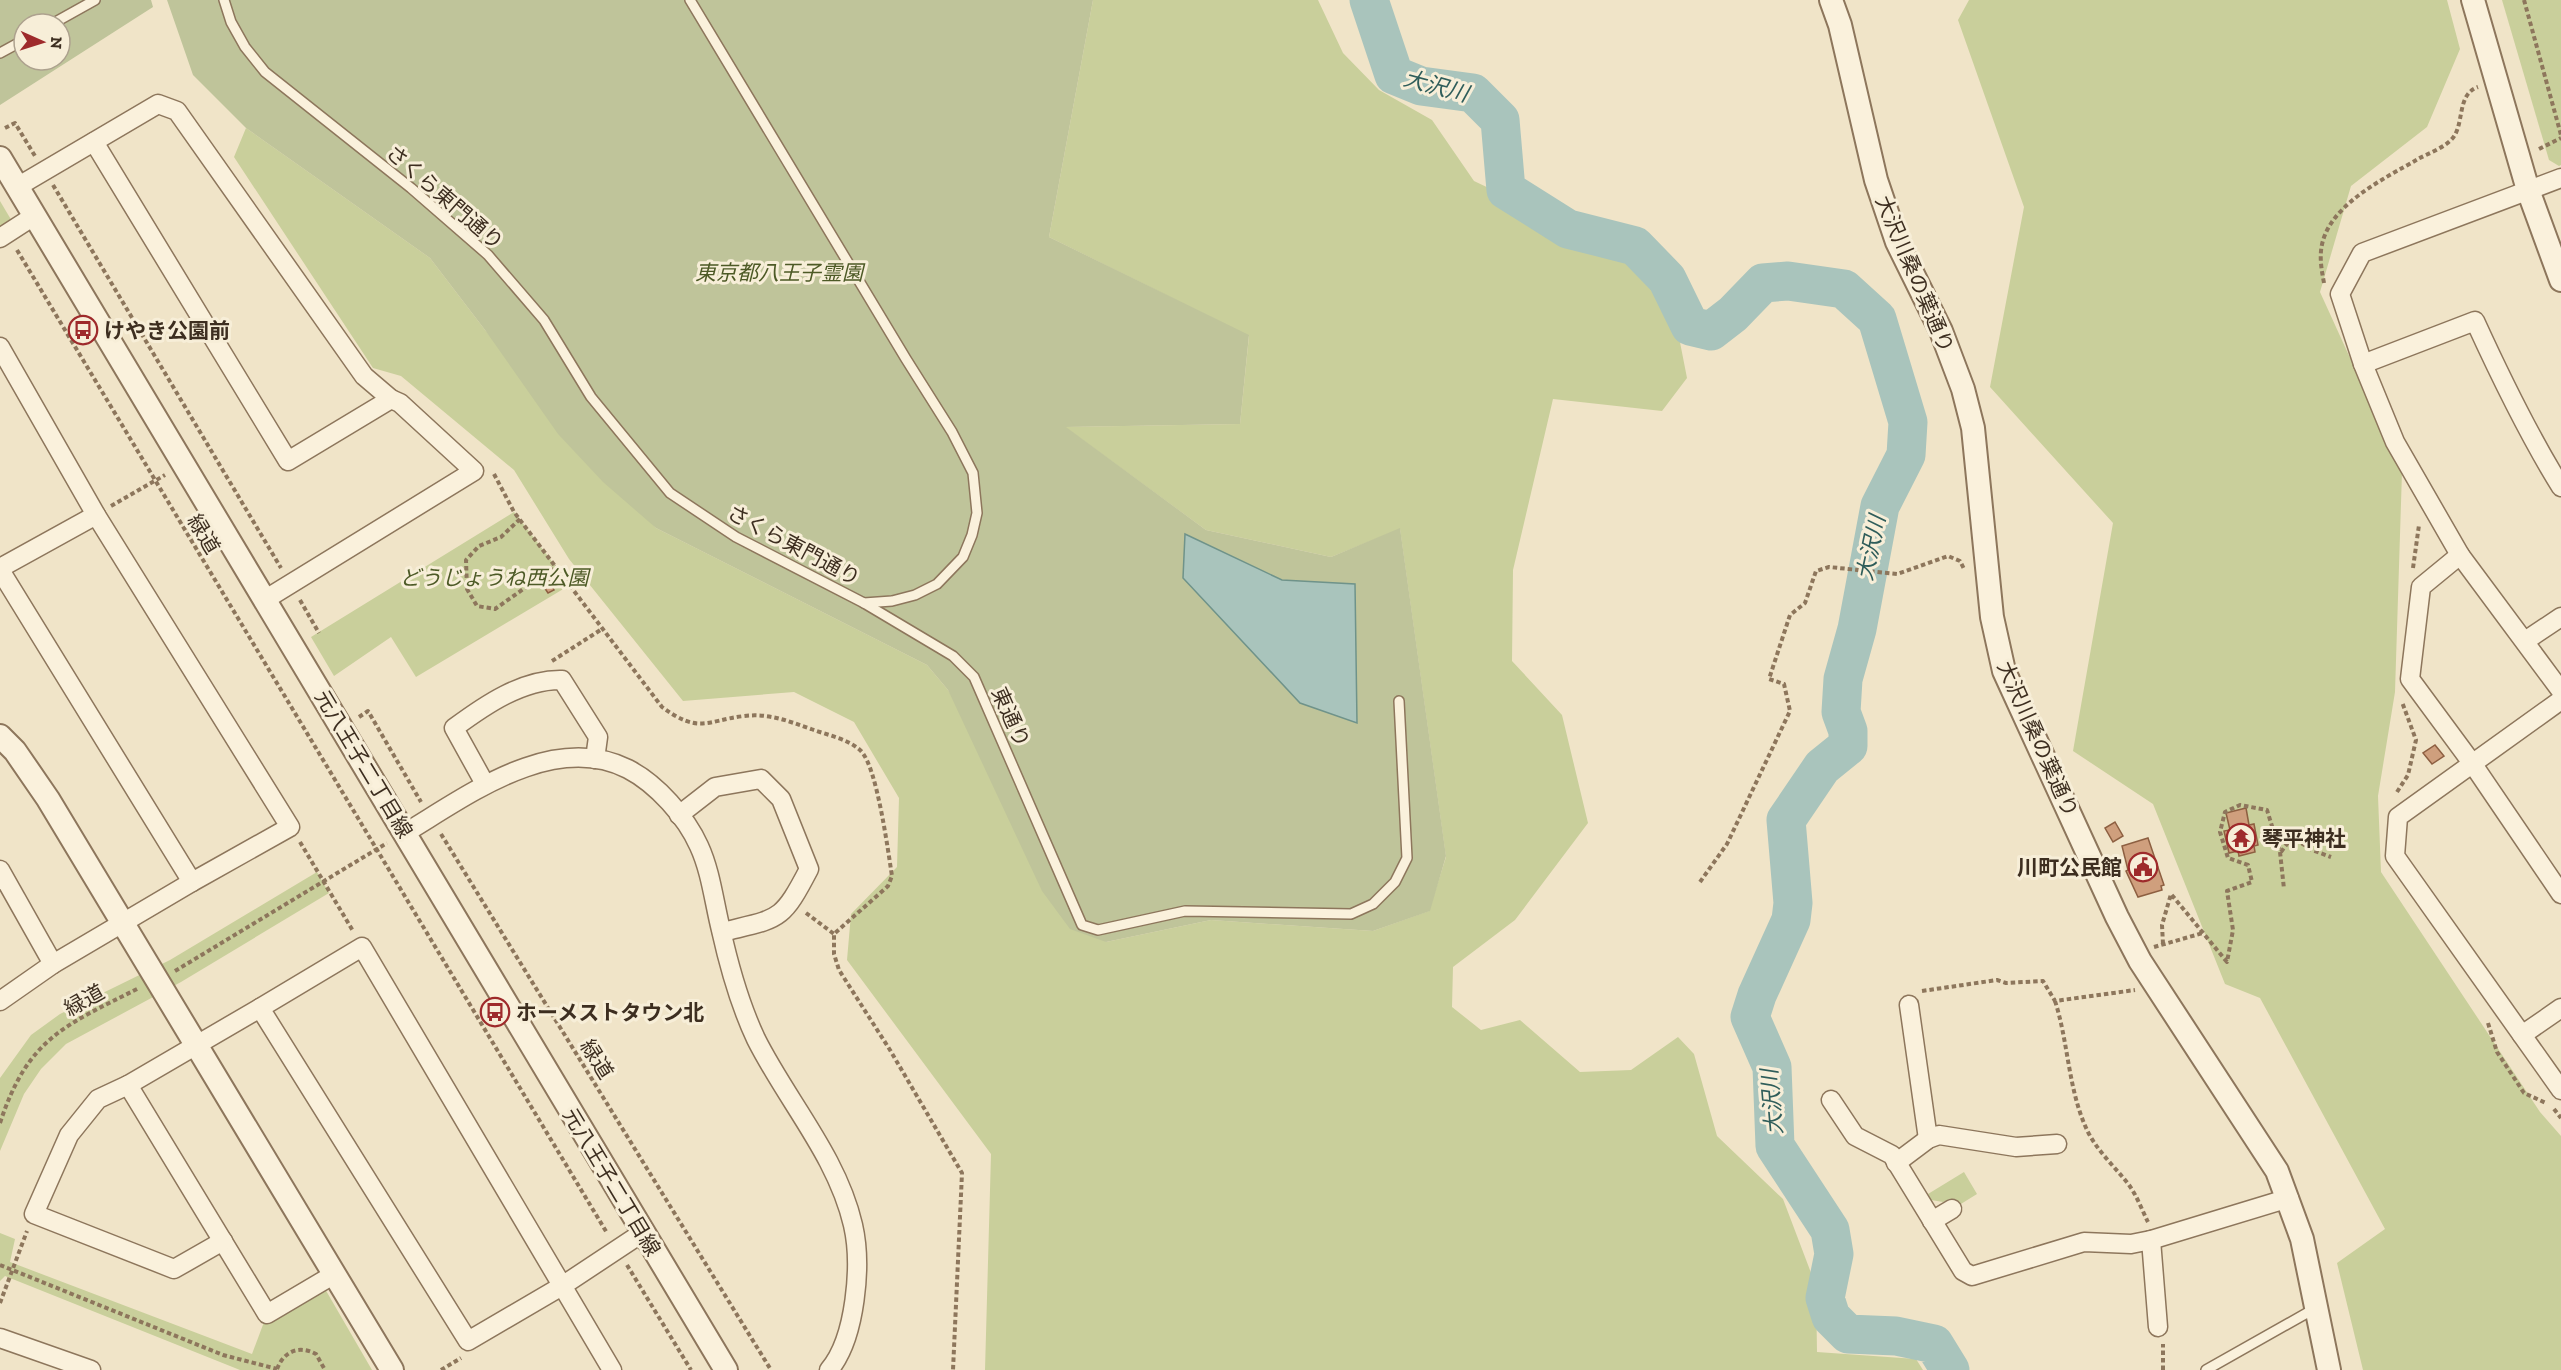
<svg xmlns="http://www.w3.org/2000/svg" width="2561" height="1370" viewBox="0 0 2561 1370" font-family="'Zilla Slab','Noto Sans JP',serif">
  <style>
    .green { fill: #c9cf9b }
    .cemetery { fill: #bfc49a; fill-rule: evenodd }
    .water { fill: #a9c4bc; stroke: #6f938a; stroke-width: 1.5 }
    .lines { fill: none; stroke-linecap: round; stroke-linejoin: round }
    .river { stroke: #a9c4bc; stroke-width: 39 }
    .building { fill: #cf9f7d; stroke: #8d5f41; stroke-width: 1.5 }
    .service-casing { stroke: #8d765c; stroke-width: 12 }
    .minor-casing { stroke: #8d765c; stroke-width: 21 }
    .tertiary-casing { stroke: #8d765c; stroke-width: 26 }
    .path { stroke: #8d765c; stroke-width: 4; stroke-dasharray: 4.5 3; stroke-linecap: butt }
    .service { stroke: #faf1dc; stroke-width: 9 }
    .minor { stroke: #faf1dc; stroke-width: 18 }
    .tertiary { stroke: #faf1dc; stroke-width: 22 }
    .labels { text-anchor: middle; dominant-baseline: central; stroke-width: 6; stroke-linejoin: round; paint-order: stroke }
    .street-label { font-size: 21px; fill: #3d2e20; stroke: #f7eed8 }
    .park-label { font-size: 21px; font-style: italic; fill: #4d5a26; stroke: #f7eed8 }
    .poi-label { font-size: 21px; font-weight: bold; fill: #3d2e20; stroke: #f7eed8; text-anchor: start }
    .water-label { font-size: 22px; font-style: italic; fill: #2f5d5a; stroke: #f7eed8 }
  </style>
  <rect width="100%" height="100%" fill="#f0e4c8"/>
  <g class="green">
    <polygon points="1093,0 1318,0 1343,53 1379,90 1432,120 1474,181 1645,262 1677,327 1687,378 1662,411 1553,399 1513,570 1512,661 1562,715 1588,823 1515,920 1453,967 1452,1007 1481,1030 1520,1020 1580,1072 1631,1070 1678,1037 1694,1054 1717,1136 1783,1199 1816,1286 1817,1352 1916,1359 1923,1370 985,1370 991,1154 847,960 851,914 897,867 899,798 854,722 794,692 683,701 569,559 514,470 401,376 373,368 234,157 246,128 430,258 485,330 656,528 927,665 948,690 1106,942 1211,920 1373,931 1429,911 1446,857 1400,529 1331,557 1206,530 1065,427 1240,424 1249,336 1049,237"/>
    <polygon points="1969,0 2447,0 2460,49 2427,127 2351,186 2320,292 2402,472 2395,692 2378,796 2381,872 2540,1112 2561,1136 2561,1370 2363,1370 2337,1263 2385,1229 2260,998 2225,984 2153,804 2073,751 2113,523 1990,387 2024,207 1958,20"/>
    <polygon points="2502,0 2561,0 2561,165 2559,166 2549,160"/>
    <polygon points="0,201 16,228 0,238"/>
    <polygon points="514,512 570,585 416,677 391,637 334,676 311,637"/>
    <polygon points="317,872 329,893 181,982 66,1044 41,1069 24,1094 0,1151 0,1078 31,1035 60,1014 170,960"/>
    <polygon points="1964,1172 1977,1194 1956,1207 1950,1199 1943,1202 1931,1200 1928,1194"/>
    <polygon points="0,1233 15,1239 10,1262 252,1354 267,1314 321,1282 372,1370 240,1370 5,1276 0,1281"/>
  </g>
  <g class="cemetery">
    <path d="M 0,0 L 151,0 L 153,7 L 0,105 ZM 24,24 L 60,24 L 60,60 L 24,60 Z"/>
    <polygon points="167,0 1093,0 1049,237 1249,335 1240,424 1066,427 1206,530 1331,557 1400,528 1446,856 1430,911 1373,931 1211,920 1106,942 1070,929 1042,891 948,690 927,665 656,528 603,482 558,434 485,330 430,258 246,128 193,75"/>
  </g>
  <polygon class="water" points="1185,534 1282,580 1355,584 1357,723 1300,703 1183,578"/>
  <g class="lines">
    <polyline class="river" points="1369,0 1394,75 1421,86 1473,93 1500,120 1506,190 1568,229 1635,246 1667,279 1690,326 1711,331 1733,314 1763,283 1788,281 1844,289 1877,319 1908,422 1906,455 1880,506 1857,629 1843,679 1841,712 1848,731 1848,746 1822,767 1786,820 1793,903 1791,920 1757,995 1750,1017 1772,1067 1775,1146 1830,1230 1834,1254 1825,1298 1831,1317 1848,1334 1896,1336 1934,1344 1950,1370"/>
  </g>
  <g class="building">
    <polygon points="549,581 554,590 548,593 542,584"/>
    <polygon points="2435,745 2444,756 2432,764 2423,753"/>
    <polygon points="2246,808 2249,825 2254,824 2258,845 2254,846 2255,852 2239,856 2238,851 2229,853 2224,831 2230,830 2226,813"/>
    <polygon points="2115,822 2123,836 2113,842 2105,828"/>
    <polygon points="2148,838 2164,885 2161,886 2162,890 2138,897 2126,871 2128,870 2122,846"/>
  </g>
  <g class="lines">
    <g class="service-casing">
      <g id="service">
        <polyline points="224,0 231,22 245,47 265,72 411,188 488,255 544,320 591,397 670,493 736,537 864,603 892,601 915,595 937,584 963,557 972,535 977,513 973,473 952,432 906,359 690,0"/>
        <polyline points="52,24 95,0"/>
        <polyline points="0,53 24,40"/>
        <polyline points="864,603 953,656 974,677 1082,925 1098,930 1185,911 1351,914 1373,904 1395,882 1407,858 1399,701"/>
        <polyline points="2206,1370 2314,1309"/>
      </g>
    </g>
    <g class="minor-casing">
      <g id="minor">
        <polyline points="94,142 288,461 391,399"/>
        <polyline points="2561,178 2362,253 2340,294 2363,364 2395,442 2460,555 2561,691"/>
        <polyline points="17,187 158,104 177,111 364,376 391,399 400,403 474,471 266,599"/>
        <polyline points="0,238 34,216"/>
        <polyline points="0,347 96,515 290,827 192,882 0,570"/>
        <path d="M 2363,364 L 2475,321 C 2501,378 2528,434 2561,487"/>
        <polyline points="2460,555 2421,587 2410,679 2472,763 2561,894"/>
        <polyline points="0,568 96,515"/>
        <polyline points="2525,641 2561,617"/>
        <polyline points="2561,700 2398,817 2395,856 2561,1090"/>
        <path d="M 485,784 L 454,728 C 485,705 523,679 562,680 L 598,737 L 595,759"/>
        <path d="M 679,815 L 715,787 L 761,779 L 781,799 L 809,869 C 781,923 779,918 722,932"/>
        <path d="M 405,833 C 467,796 552,731 628,769 C 657,784 686,817 699,846 C 711,872 714,902 721,930 C 729,966 740,1005 756,1039 C 787,1101 837,1156 853,1225 C 862,1264 856,1338 829,1370"/>
        <polyline points="0,870 53,964"/>
        <polyline points="0,1001 53,964 192,882"/>
        <polyline points="1909,1005 1928,1139"/>
        <polyline points="2522,1035 2561,1008"/>
        <polyline points="128,1085 267,1314 333,1275"/>
        <polyline points="1831,1100 1855,1136 1892,1155 1963,1271 1972,1276 2084,1242 2131,1244 2151,1240 2289,1198"/>
        <polyline points="1896,1163 1928,1139 1939,1135 2016,1147 2057,1144"/>
        <polyline points="1932,1221 1952,1209"/>
        <polyline points="2151,1240 2158,1327"/>
        <polyline points="223,1241 174,1269 34,1214 69,1135 98,1099 128,1085 260,1008"/>
        <polyline points="0,1338 91,1370"/>
        <polyline points="612,1370 362,947 260,1008 468,1341 562,1286 642,1233"/>
      </g>
    </g>
    <g class="tertiary-casing">
      <g id="tertiary">
        <polyline points="1831,0 1840,25 1876,180 1897,242 1941,331 1963,389 1973,428 1992,617 2004,671 2117,917 2140,961 2277,1171 2302,1239 2329,1370"/>
        <polyline points="2473,0 2528,190 2561,280"/>
        <polyline points="0,158 726,1370"/>
        <polyline points="0,736 15,751 48,799 392,1370"/>
      </g>
    </g>
    <g class="path">
      <polyline points="2524,0 2561,135"/>
      <polyline points="5,128 15,123 35,156"/>
      <polyline points="2539,149 2561,138"/>
      <polyline points="53,185 281,568"/>
      <polyline points="17,250 607,1233"/>
      <path d="M 2324,283 C 2322,272 2320,262 2321,251 C 2325,206 2384,179 2418,159 C 2427,154 2441,149 2450,141 C 2466,127 2455,95 2478,87"/>
      <path d="M 494,474 L 514,512 L 662,707 C 699,734 705,721 744,716 C 769,713 788,721 811,729 C 827,735 849,739 861,751 C 877,767 888,851 892,876 L 888,886 L 834,934 L 834,954 L 839,970 L 890,1050 L 962,1173 L 953,1370"/>
      <polyline points="111,506 165,475"/>
      <polyline points="520,519 501,537 479,546 466,560 467,589 477,606 495,609 556,566"/>
      <polyline points="2413,568 2419,525"/>
      <polyline points="300,600 319,633"/>
      <polyline points="552,661 602,629"/>
      <polyline points="359,717 368,711 421,802"/>
      <polyline points="2397,792 2408,775 2416,740 2402,702"/>
      <polyline points="441,834 771,1370"/>
      <polyline points="300,842 353,931"/>
      <polyline points="2281,852 2292,837 2312,850 2331,857"/>
      <polyline points="1700,882 1727,844 1790,711 1784,684 1769,679 1790,615 1805,603 1816,571 1829,567 1897,574 1948,556 1960,561 1964,569"/>
      <polyline points="806,913 834,934"/>
      <polyline points="2163,944 2162,925 2171,894 2227,962 2233,930 2227,891 2252,882 2248,865 2228,858 2220,832 2225,812 2240,805 2267,810 2280,852 2284,889"/>
      <polyline points="2154,947 2203,933"/>
      <polyline points="175,971 387,843"/>
      <polyline points="1922,991 1997,980 2006,983 2043,981 2055,1001 2135,990"/>
      <path d="M 2055,1001 C 2069,1044 2068,1093 2089,1134 C 2100,1154 2116,1168 2129,1185 C 2137,1196 2142,1210 2148,1222"/>
      <polyline points="2488,1023 2497,1052 2524,1093 2546,1103"/>
      <polyline points="2554,1109 2561,1118"/>
      <path d="M 0,1123 C 28,1038 64,1026 139,988"/>
      <polyline points="0,1265 223,1355 277,1369"/>
      <polyline points="627,1265 691,1370"/>
      <polyline points="0,1303 27,1231"/>
      <path d="M 277,1369 C 284,1351 299,1345 316,1354 L 325,1370"/>
      <polyline points="441,1370 461,1358"/>
      <polyline points="2163,1370 2163,1344"/>
    </g>
    <use href="#service" class="service"/>
    <use href="#minor" class="minor"/>
    <use href="#tertiary" class="tertiary"/>
  </g>
  <defs>
    <g id="bus-ring" transform="scale(1.5)"><circle r="9.5" fill="#f7eed8" stroke="#9e2a2b" stroke-width="1.5"/><path d="M-5-6H5V4H4V6H2V4H-2V6H-4V4H-5ZM-3.5-4V0h7V-4ZM-3.5 1.2v1.5H-2V1.2ZM2 1.2v1.5H3.5V1.2Z" fill="#9e2a2b"/></g>
    <g id="temple-ring" transform="scale(1.5)"><circle r="9.5" fill="#f7eed8" stroke="#9e2a2b" stroke-width="1.5"/><path d="M0-6L5-2H3V0L6.5 2.5H4V6H1.5V3h-3V6H-4V2.5H-6.5L-3 0V-2H-5Z" fill="#9e2a2b"/></g>
    <g id="civic-ring" transform="scale(1.5)"><circle r="9.5" fill="#f7eed8" stroke="#9e2a2b" stroke-width="1.5"/><path d="M-.6-6.5H3V-4.5H.6V-3L4-1V1h2V6H-6V1h2V-1L-.6-3ZM-1.2 2.5V6h2.4V2.5Z" fill="#9e2a2b"/></g>
  </defs>
  <g fill-rule="evenodd">
    <use href="#bus-ring" x="83" y="330"/>
    <use href="#temple-ring" x="2241" y="838"/>
    <use href="#civic-ring" x="2143" y="867"/>
    <use href="#bus-ring" x="495" y="1012"/>
  </g>
  <g class="labels">
    <g class="street-label">
      <text transform="translate(445 197) rotate(41)">さくら東門通り</text>
      <text transform="translate(1915 274) rotate(67)">大沢川桑の葉通り</text>
      <text transform="translate(204 534) rotate(59)">緑道</text>
      <text transform="translate(794 545) rotate(28)">さくら東門通り</text>
      <text transform="translate(1011 717) rotate(66)">東通り</text>
      <text transform="translate(2038 739) rotate(66)">大沢川桑の葉通り</text>
      <text transform="translate(364 764) rotate(59)">元八王子二丁目線</text>
      <text transform="translate(84 1000) rotate(-29)">緑道</text>
      <text transform="translate(597 1059) rotate(58)">緑道</text>
      <text transform="translate(612 1182) rotate(59)">元八王子二丁目線</text>
    </g>
    <g class="park-label">
      <text x="779" y="272">東京都八王子霊園</text>
      <text x="494" y="577">どうじょうね西公園</text>
    </g>
    <g class="poi-label">
      <text x="104" y="330">けやき公園前</text>
      <text x="2262" y="838">琴平神社</text>
      <text x="2122" y="867" text-anchor="end">川町公民館</text>
      <text x="516" y="1012">ホーメストタウン北</text>
    </g>
    <g class="water-label">
      <text transform="translate(1436 86) rotate(15)">大沢川</text>
      <text transform="translate(1871 548) rotate(-78)">大沢川</text>
      <text transform="translate(1772 1102) rotate(-95)">大沢川</text>
    </g>
  </g>
  <g transform="translate(42 42) rotate(93)"><circle r="28" fill="#f7eed8" stroke="#ada18e" stroke-width="1.5"/>
  <path d="M0-4.5L10 22L0 15L-10 22Z" fill="#9e2a2b"/>
  <text y="-9" font-size="16" font-weight="bold" text-anchor="middle" fill="#3d2e20">N</text>
  </g>
</svg>
